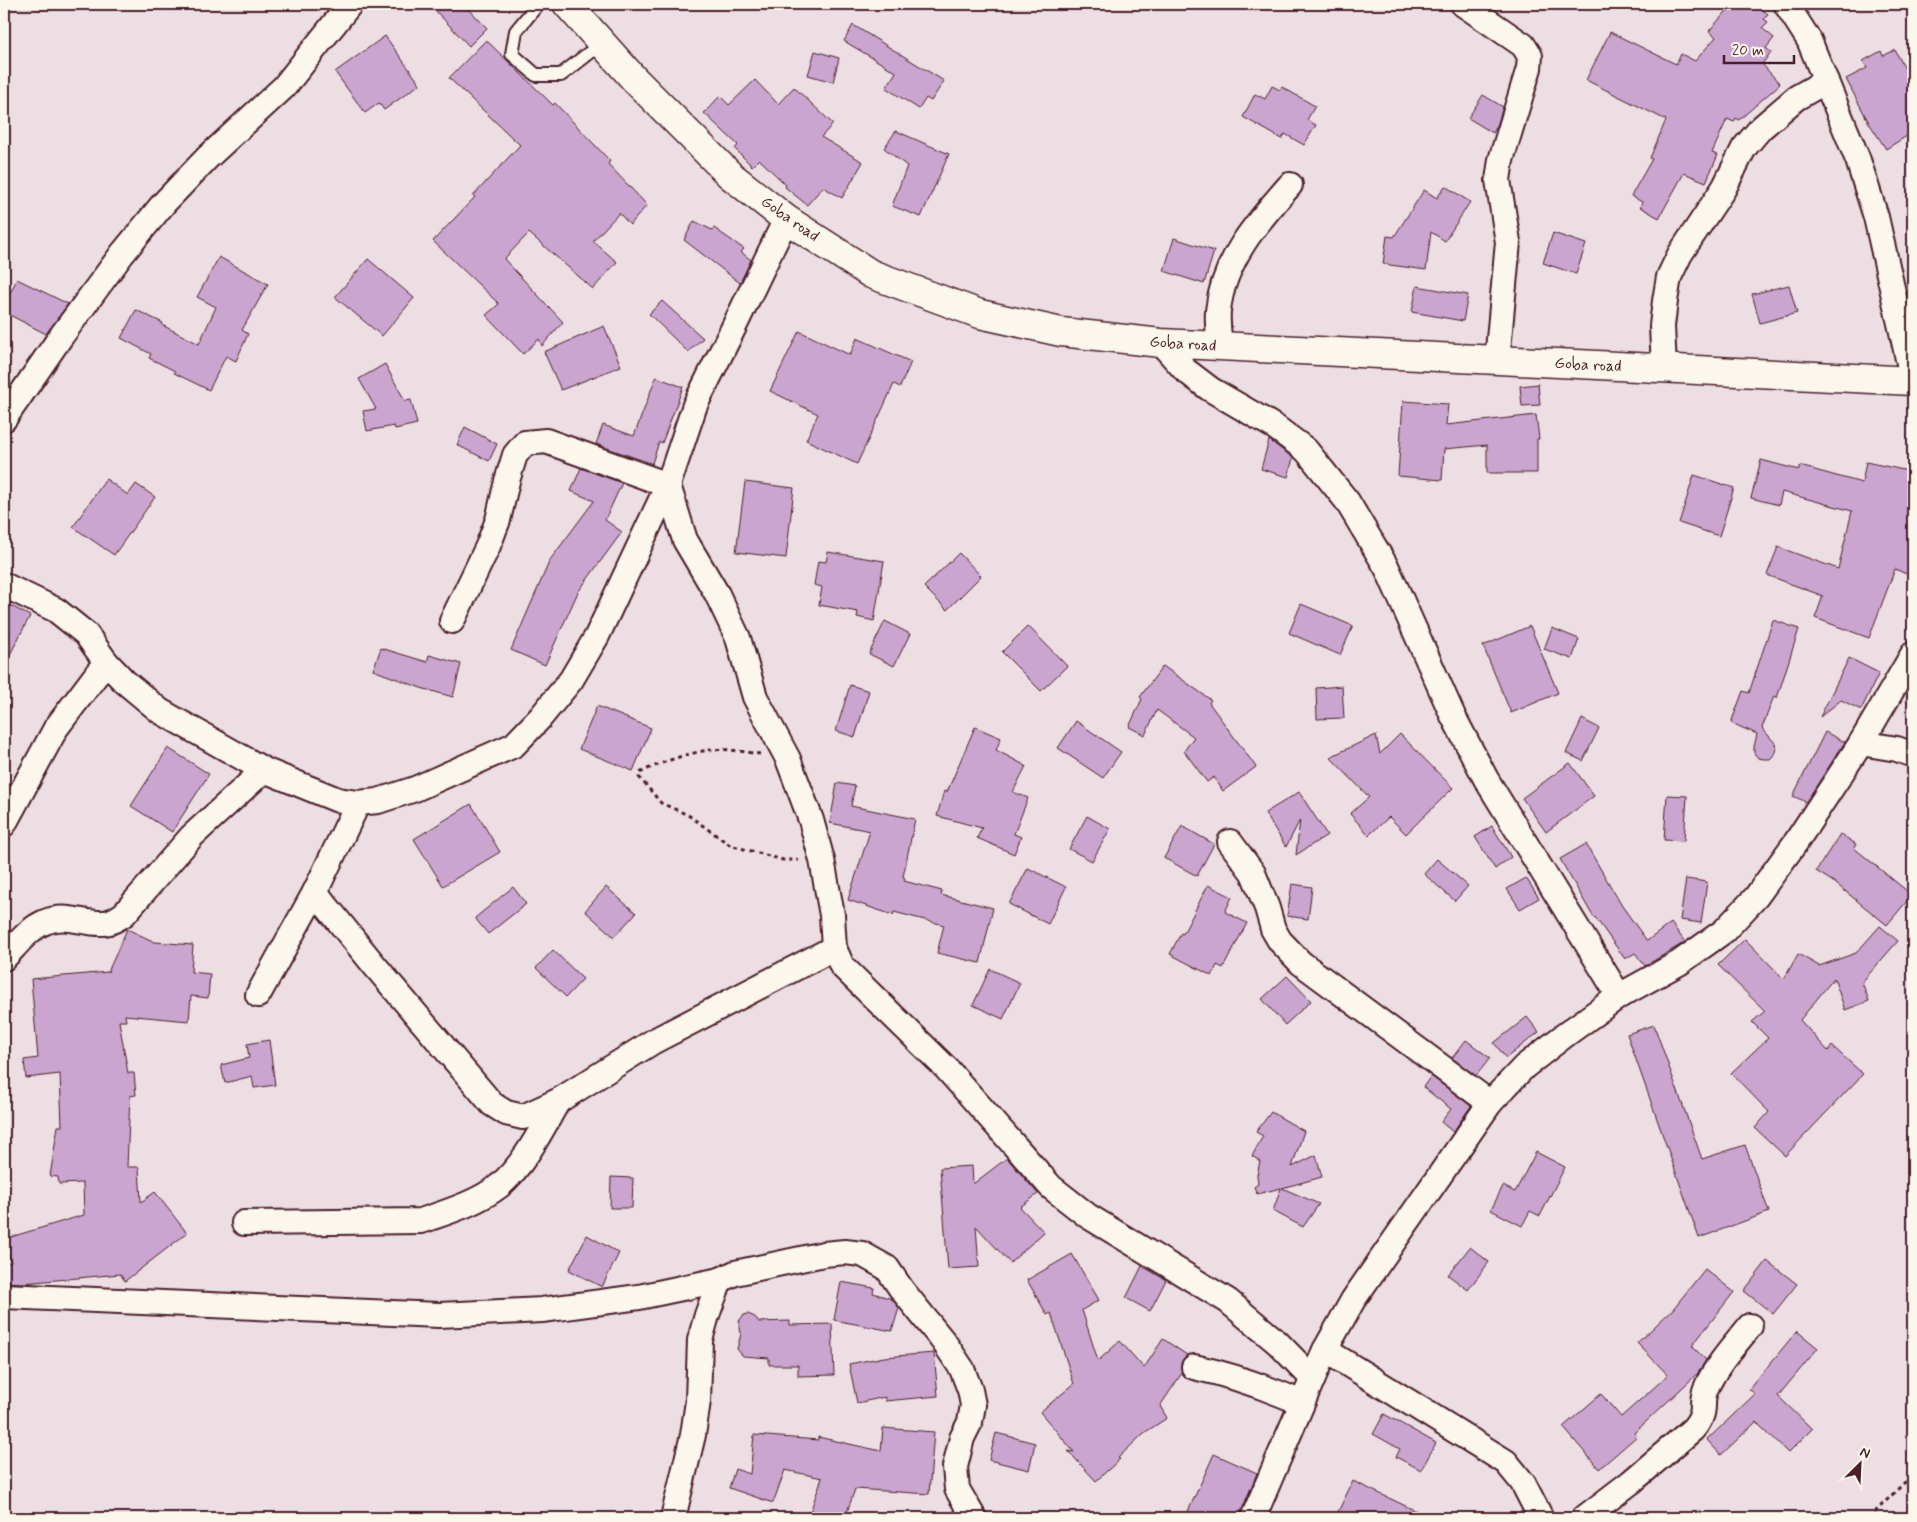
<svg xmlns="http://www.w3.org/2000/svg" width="1917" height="1522" viewBox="0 0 1917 1522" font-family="Mynerve,sans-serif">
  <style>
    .building { fill: #c9a5cf; stroke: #4a1f2b }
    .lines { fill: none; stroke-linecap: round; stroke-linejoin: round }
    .service-casing { stroke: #4a1f2b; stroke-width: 16 }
    .minor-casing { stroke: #4a1f2b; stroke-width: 28 }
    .tertiary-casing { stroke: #4a1f2b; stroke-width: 31 }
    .path { stroke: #4a1f2b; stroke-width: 3; stroke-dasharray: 4 4; stroke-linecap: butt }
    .service { stroke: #fbf7ec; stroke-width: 12 }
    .minor { stroke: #fbf7ec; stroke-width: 24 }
    .tertiary { stroke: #fbf7ec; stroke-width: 28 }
    .labels { text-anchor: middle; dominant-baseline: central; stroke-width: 5; stroke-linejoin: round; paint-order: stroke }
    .street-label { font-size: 16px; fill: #4a1f2b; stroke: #fbf7ec }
  </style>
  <rect width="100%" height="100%" fill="#ecdee3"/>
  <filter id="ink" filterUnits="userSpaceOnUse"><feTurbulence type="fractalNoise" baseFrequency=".02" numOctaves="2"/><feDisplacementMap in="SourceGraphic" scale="10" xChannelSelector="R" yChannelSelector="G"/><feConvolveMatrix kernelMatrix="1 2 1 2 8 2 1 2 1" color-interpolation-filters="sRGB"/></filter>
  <g filter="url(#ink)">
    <g class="building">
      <polygon points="429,4 464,4 487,28 469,46"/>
      <polygon points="1733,4 1755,4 1768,14 1764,19 1768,22 1762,28 1774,38 1766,48 1771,52 1762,64 1780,84 1739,120 1736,118 1734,122 1727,119 1712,153 1718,155 1706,182 1684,173 1659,218 1640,207 1642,202 1631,196 1652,159 1650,158 1666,120 1586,80 1610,32 1676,64 1681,54 1695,61 1716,37 1709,31"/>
      <polygon points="853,25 944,81 931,101 926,98 919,109 886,88 896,72 844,41"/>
      <polygon points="385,36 420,84 384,110 379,103 365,113 335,72"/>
      <polygon points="486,40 553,105 555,103 610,161 608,164 647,205 630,225 619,213 593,241 617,262 593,289 529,233 504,259 563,322 542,346 539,339 523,354 486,315 499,304 433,241 475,197 473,196 520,145 449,78"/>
      <polygon points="1895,50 1913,84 1913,132 1886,149 1869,123 1846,79 1867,68 1863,61 1881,51 1883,56"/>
      <polygon points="815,51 839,58 833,82 808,75"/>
      <polygon points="755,80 778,104 794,87 833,124 821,137 863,162 842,198 823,187 807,205 785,187 786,185 759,159 752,166 735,149 738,145 704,113 720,96 729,105"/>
      <polygon points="1272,86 1280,90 1282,87 1315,106 1307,120 1316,125 1304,145 1285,134 1282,139 1243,117 1255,94 1265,99"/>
      <polygon points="1483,95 1503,107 1497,126 1493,133 1468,118"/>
      <polygon points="896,131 949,154 921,217 892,206 907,166 884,148"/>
      <polygon points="1445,186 1470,202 1445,241 1431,232 1426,270 1383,264 1387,236 1394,237 1424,190 1437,198"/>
      <polygon points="694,221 712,230 714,228 744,249 741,252 751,260 740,283 684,240"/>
      <polygon points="1553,233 1586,244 1576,274 1543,263"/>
      <polygon points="1174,238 1214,251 1204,284 1164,271"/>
      <polygon points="219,257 268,284 242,330 248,334 236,361 226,356 209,390 174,373 175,371 149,358 151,354 121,338 136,310 163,323 162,325 199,344 216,307 197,297"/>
      <polygon points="368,259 414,298 382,336 335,297"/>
      <polygon points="17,279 68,304 46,334 4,312 4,305"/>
      <polygon points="1789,285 1797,313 1760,323 1752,294"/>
      <polygon points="1417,286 1468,295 1463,321 1412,312"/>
      <polygon points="662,301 703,338 688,352 649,314"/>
      <polygon points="604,326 621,366 561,390 544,352"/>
      <polygon points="799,331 850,355 857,338 911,362 900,387 894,384 857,464 806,440 818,414 770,391"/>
      <polygon points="385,364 405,401 411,400 417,424 395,429 394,426 367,431 363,411 376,409 359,379"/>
      <polygon points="656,377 683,387 662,443 659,442 652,463 653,464 596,444 603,425 634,436"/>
      <polygon points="1538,384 1540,405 1522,406 1520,386"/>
      <polygon points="1403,401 1448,404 1446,425 1536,415 1539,439 1537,439 1537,473 1487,473 1487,445 1444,449 1442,480 1398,476"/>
      <polygon points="465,427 497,444 489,461 457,445"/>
      <polygon points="1269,440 1293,458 1288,477 1261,469"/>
      <polygon points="1761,460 1799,470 1800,466 1862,483 1866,462 1913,472 1913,577 1895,569 1869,638 1815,618 1823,596 1767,575 1778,547 1838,569 1852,511 1782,492 1779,505 1751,498"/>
      <polygon points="581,468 622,483 605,520 622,532 578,592 545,665 511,650 550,560 594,501 571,491"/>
      <polygon points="1694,475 1734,488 1719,536 1679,523"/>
      <polygon points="106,479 128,495 136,484 155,497 114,555 73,527"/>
      <polygon points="745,482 794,488 786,558 736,552"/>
      <polygon points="828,552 884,561 874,621 857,617 858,612 819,605 822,587 814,585 818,561 826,562"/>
      <polygon points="959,553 981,576 947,610 924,587"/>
      <polygon points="4,602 30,616 4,666"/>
      <polygon points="1301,604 1353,626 1340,655 1289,633"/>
      <polygon points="1773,620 1799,629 1777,698 1774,696 1762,728 1775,743 1776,749 1774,755 1770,759 1764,759 1758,758 1754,753 1754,747 1757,734 1731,723 1743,691 1749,693"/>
      <polygon points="885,621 910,634 894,666 869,654"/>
      <polygon points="1028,626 1067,666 1041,691 1002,652"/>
      <polygon points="1530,626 1558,693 1511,713 1483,646"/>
      <polygon points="1552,628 1579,639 1572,659 1544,649"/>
      <polygon points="381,648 427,662 429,655 461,664 453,697 421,688 373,670"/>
      <polygon points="1849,658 1879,673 1861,710 1841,700 1820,717"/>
      <polygon points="1163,666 1211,700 1209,703 1256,767 1223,791 1214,777 1207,782 1184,751 1194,737 1157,710 1145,735 1129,727 1142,699 1140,697"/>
      <polygon points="850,685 869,691 855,737 836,731"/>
      <polygon points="1342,686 1344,718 1317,719 1316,688"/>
      <polygon points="597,706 651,728 633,771 579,749"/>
      <polygon points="1582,719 1599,728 1583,761 1566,753"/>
      <polygon points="1076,721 1121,752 1103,778 1058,748"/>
      <polygon points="975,727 1001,738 996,750 1026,766 1013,792 1028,798 1014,834 1021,837 1014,854 977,838 982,828 937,816 944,791 947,792"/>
      <polygon points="1825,732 1845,742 1806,802 1793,796"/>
      <polygon points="1400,734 1453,788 1406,834 1389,817 1369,835 1350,814 1369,797 1330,757 1376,735 1380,754"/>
      <polygon points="168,748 209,774 172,832 131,806"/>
      <polygon points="1570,763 1594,796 1546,832 1522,798"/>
      <polygon points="837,783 855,786 851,806 915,819 903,877 905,878 904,881 942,891 941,895 993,908 980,963 937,953 944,925 894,912 893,915 848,900 870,831 830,823"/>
      <polygon points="1299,792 1327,835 1296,855 1300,820 1286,847 1265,813"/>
      <polygon points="1667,795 1687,796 1684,841 1664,840"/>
      <polygon points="471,804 500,852 443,886 414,839"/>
      <polygon points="1087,816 1110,829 1092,861 1069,849"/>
      <polygon points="1182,826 1214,844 1197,876 1164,858"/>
      <polygon points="1492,826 1511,857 1495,869 1475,837"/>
      <polygon points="1840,834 1856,844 1854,848 1912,895 1887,925 1835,883 1816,871"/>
      <polygon points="1586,844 1622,906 1647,941 1671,923 1685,942 1645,966 1635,953 1625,959 1595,917 1594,918 1560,859"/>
      <polygon points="1437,859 1468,886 1455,901 1424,874"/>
      <polygon points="1028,868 1066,887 1048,924 1009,904"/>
      <polygon points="1526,878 1539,898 1520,909 1507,889"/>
      <polygon points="1686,879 1707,882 1701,923 1680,920"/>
      <polygon points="1292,884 1312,887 1308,919 1287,916"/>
      <polygon points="1208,885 1232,897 1225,912 1247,923 1223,968 1217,965 1212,976 1170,954 1181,933 1183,934"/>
      <polygon points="513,887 526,904 488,934 475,918"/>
      <polygon points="606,887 636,913 614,937 585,911"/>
      <polygon points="1880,926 1898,941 1862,982 1869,1001 1845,1010 1834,978 1800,1020 1828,1051 1832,1046 1863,1074 1785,1156 1755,1128 1769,1112 1731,1073 1768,1038 1752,1022 1765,1011 1718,965 1745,939 1784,979 1798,954 1819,966 1856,953"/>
      <polygon points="127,929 155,942 193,945 191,972 210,974 208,998 191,996 189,1021 125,1015 126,1021 119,1021 128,1073 134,1073 136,1095 130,1096 127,1167 139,1167 141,1202 155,1192 187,1233 125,1281 120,1274 24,1283 4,1282 4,1263 11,1262 4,1239 84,1215 83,1183 59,1184 58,1177 50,1176 58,1126 62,1126 60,1074 26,1078 24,1060 38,1058 31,979 108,972"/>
      <polygon points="553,950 583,979 566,997 536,968"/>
      <polygon points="990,969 1020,983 1003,1019 973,1005"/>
      <polygon points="1287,976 1311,1001 1285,1025 1262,999"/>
      <polygon points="1527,1017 1539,1032 1506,1058 1494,1043"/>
      <polygon points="1654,1025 1702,1159 1745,1145 1769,1212 1699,1238 1627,1034"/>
      <polygon points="269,1040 275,1085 254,1088 252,1076 225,1083 221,1065 249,1058 247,1044"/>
      <polygon points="1466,1040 1490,1058 1476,1076 1452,1058"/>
      <polygon points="1431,1076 1471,1106 1453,1132 1441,1122 1451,1109 1423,1087"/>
      <polygon points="1271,1112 1304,1131 1292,1167 1316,1155 1322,1177 1282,1188 1319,1204 1303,1227 1273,1211 1281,1188 1257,1194 1254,1187 1258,1184 1257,1175 1260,1161 1252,1156 1263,1136 1256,1132"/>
      <polygon points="1536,1152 1565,1167 1540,1216 1530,1211 1522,1226 1491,1210 1503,1186 1515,1192"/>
      <polygon points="1007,1158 1038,1194 1020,1207 1044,1232 1010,1263 976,1226 979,1267 948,1269 940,1168 972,1166 973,1184"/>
      <polygon points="611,1177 633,1178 632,1208 610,1208"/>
      <polygon points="587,1235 619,1253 602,1287 569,1270"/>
      <polygon points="1470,1247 1489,1262 1468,1290 1448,1275"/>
      <polygon points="1072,1254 1099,1300 1082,1310 1098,1361 1120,1341 1144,1368 1163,1339 1187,1355 1181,1363 1182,1373 1160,1406 1167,1418 1144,1433 1118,1458 1120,1459 1096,1481 1068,1451 1074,1452 1040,1412 1074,1384 1051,1313 1047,1315 1027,1280"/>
      <polygon points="1767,1261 1797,1284 1773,1314 1744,1291"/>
      <polygon points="1142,1266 1166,1280 1150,1311 1126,1298"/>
      <polygon points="1705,1269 1734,1292 1692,1346 1706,1360 1698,1373 1634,1433 1637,1436 1599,1469 1563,1427 1601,1394 1621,1417 1668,1375 1637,1343 1673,1309"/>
      <polygon points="841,1282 874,1288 873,1293 892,1299 899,1308 892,1331 834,1320"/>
      <polygon points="748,1314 755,1317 759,1322 790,1321 790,1325 832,1324 834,1375 798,1376 798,1365 769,1365 769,1358 743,1356 737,1349 741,1334 739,1321 744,1315"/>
      <polygon points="1797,1331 1818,1348 1778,1396 1812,1429 1788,1453 1756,1422 1721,1455 1707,1440 1755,1394 1749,1389"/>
      <polygon points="934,1353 938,1396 885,1401 885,1397 857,1403 849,1364 884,1357"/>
      <polygon points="1384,1414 1436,1443 1421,1470 1396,1457 1400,1449 1373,1434"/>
      <polygon points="883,1428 934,1432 929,1494 855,1489 845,1518 808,1518 822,1478 785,1470 773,1503 729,1488 735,1469 750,1474 754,1435 818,1440 818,1437 881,1451"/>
      <polygon points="996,1433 1035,1443 1029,1470 989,1460"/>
      <polygon points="1214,1454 1257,1473 1239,1518 1185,1518"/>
      <polygon points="1353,1481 1431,1518 1335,1518"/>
    </g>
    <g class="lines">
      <g class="service-casing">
        <polyline id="service" points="538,4 516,31 512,54 536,75 561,75 602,43"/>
      </g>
      <g class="minor-casing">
        <g id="minor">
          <polyline points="1463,4 1523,45 1530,56 1529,68 1501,160 1498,180 1508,242 1497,361"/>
          <polyline points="1786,4 1809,40 1858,160 1876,217 1913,381"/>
          <polyline points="1161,343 1185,370 1210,389 1275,427 1306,450 1347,501 1387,568 1453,716 1486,779 1619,996"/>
          <path d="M 1220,346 C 1219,335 1217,323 1218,311 C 1223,260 1258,221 1290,185"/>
          <polyline points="1664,369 1662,326 1665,301 1669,277 1680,254 1724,188 1744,148 1761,128 1796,98 1826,81"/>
          <polyline points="4,419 62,335 122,254 164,203 207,158 284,87 350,4"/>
          <polyline points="4,585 56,610 86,634 106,662 124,681 160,711 264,770 338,800 358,803 378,801 415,789 514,745 540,718 571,680 597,636 668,485 695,405 733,329 786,219"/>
          <polyline points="452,621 488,546 498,520 507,481 515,455 525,443 546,441 668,485 685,540 717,594 738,638 755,697 788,759 811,820 822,860 832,915 834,948 842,966 946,1068 1051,1187 1088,1216 1228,1301 1278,1343 1313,1379"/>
          <polyline points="1861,743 1897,749 1913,755"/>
          <polyline points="4,824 56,728 106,662"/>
          <polyline points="1230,842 1253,873 1267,908 1273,929 1280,941 1301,963 1490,1103"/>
          <polyline points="315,892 375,966 492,1104 506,1113 523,1117 558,1101 654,1041 834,948"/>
          <path d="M 4,958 C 16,946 28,929 45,922 C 65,913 83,924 103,923 C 111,923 118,918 124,914 L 192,836 L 264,770"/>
          <polyline points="258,995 315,892 358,803"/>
          <path d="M 244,1223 L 421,1221 C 447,1212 477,1203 499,1186 C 525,1164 541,1130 558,1101"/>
          <polyline points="4,1296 439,1315 542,1310 639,1297 720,1280 735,1273 824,1254 845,1252 862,1254 887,1268 902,1290 944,1342 962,1369 970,1390 973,1405 970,1422 962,1438 955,1467 957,1489 974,1518"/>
          <polyline points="1325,1350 1506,1462 1523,1483 1541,1518"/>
          <path d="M 1194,1367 C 1231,1375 1268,1388 1302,1403"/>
          <polyline points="673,1518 693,1435 698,1401 700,1340 707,1315 720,1280"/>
          <polyline points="1253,1518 1325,1350 1353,1300 1490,1103 1524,1067 1565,1035 1619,996 1679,963 1724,931 1756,897 1796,842 1861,743 1913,654"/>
          <path d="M 1584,1518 L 1631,1482 L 1693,1429 C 1710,1409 1698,1403 1707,1386 C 1717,1364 1735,1345 1750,1326"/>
        </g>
      </g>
      <g class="tertiary-casing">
        <polyline id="tertiary" points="567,4 635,80 730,175 786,219 871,274 980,314 1061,332 1161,343 1913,381"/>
      </g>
      <g class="path">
        <path d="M 760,754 C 744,752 726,748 710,750 C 687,753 659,763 640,773 L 639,777 L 661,803 L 688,815 L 730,845 L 783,860 L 799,860"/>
        <polyline points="1869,1518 1904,1483 1913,1477"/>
      </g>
      <use href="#service" class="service"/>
      <use href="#minor" class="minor"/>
      <use href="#tertiary" class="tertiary"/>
    </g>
  </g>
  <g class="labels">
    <g class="street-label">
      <text transform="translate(790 219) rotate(35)">Goba road</text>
      <text transform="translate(1183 344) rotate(4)">Goba road</text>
      <text transform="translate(1588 365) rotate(3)">Goba road</text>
    </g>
  </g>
  <rect width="1917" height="1522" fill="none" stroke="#fbf7ec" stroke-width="20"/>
  <rect x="10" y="10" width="1897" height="1502" fill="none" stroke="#4a1f2b" stroke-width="2" filter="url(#ink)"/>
  <g transform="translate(1860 1464) rotate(24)" stroke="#fbf7ec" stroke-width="4" paint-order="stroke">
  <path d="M0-4L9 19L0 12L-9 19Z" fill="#4a1f2b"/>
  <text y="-8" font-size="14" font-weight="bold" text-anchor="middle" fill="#4a1f2b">N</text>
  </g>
  <path d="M1724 55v8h70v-8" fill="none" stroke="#4a1f2b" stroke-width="2.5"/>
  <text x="1732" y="55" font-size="15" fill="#4a1f2b" stroke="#fbf7ec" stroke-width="4" paint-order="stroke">20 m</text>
</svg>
